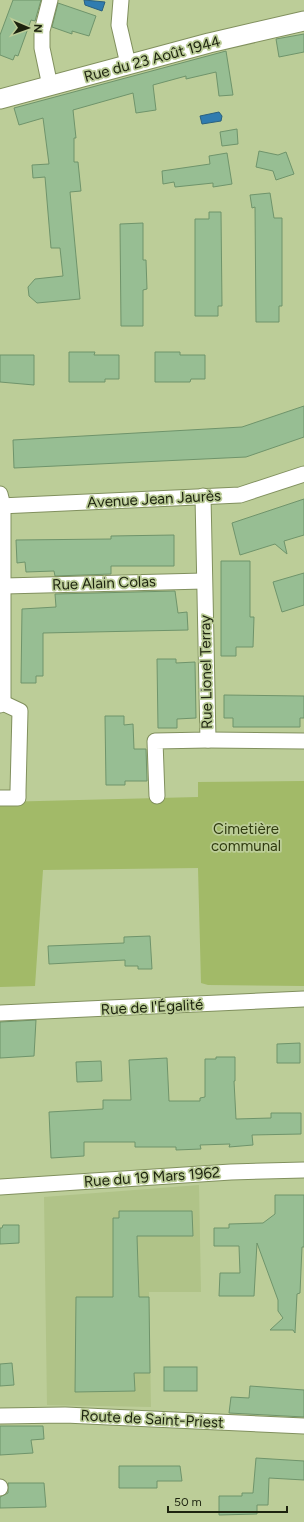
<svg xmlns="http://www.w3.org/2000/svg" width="304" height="1522" viewBox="0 0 304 1522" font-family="Figtree,sans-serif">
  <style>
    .built { fill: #b0c388 }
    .green { fill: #a2ba68 }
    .water { fill: #307cb0; stroke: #2a6180 }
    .building { fill: #97be93; stroke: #6f946b }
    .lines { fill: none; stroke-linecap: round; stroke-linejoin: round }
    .minor-casing { stroke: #81905e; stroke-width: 17 }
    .major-casing { stroke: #81905e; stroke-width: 21 }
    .minor { stroke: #fff; stroke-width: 15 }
    .major { stroke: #fff; stroke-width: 19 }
    .labels { text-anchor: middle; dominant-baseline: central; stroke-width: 3.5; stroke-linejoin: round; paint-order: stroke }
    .street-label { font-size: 15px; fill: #1d230f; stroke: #bccd98 }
    .park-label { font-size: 15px; fill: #303b0f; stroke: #bccd98 }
  </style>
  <rect width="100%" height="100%" fill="#bccd98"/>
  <polygon class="built" points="199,1185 201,1292 149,1292 151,1407 47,1405 44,1197"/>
  <polygon class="green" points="304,781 304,986 208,985 201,983 198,868 43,870 35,986 0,987 0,802 198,797 198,782"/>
  <g class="water">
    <polygon points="84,0 105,2 102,11 85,5"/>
    <polygon points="219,112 222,116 221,121 202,124 200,116"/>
  </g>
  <g class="building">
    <polygon points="13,0 41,0 35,21 31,20 18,56 15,55 13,60 0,55 0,35"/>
    <polygon points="58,3 96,16 89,36 72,31 72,34 52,27"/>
    <polygon points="304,34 304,52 279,57 276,39"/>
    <polygon points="226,51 233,95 219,96 216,72 186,79 186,76 153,85 156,110 136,113 133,93 73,110 76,138 74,138 74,162 78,162 81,191 70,192 80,299 37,303 29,296 28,287 35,279 63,276 60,248 51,248 45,177 33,178 32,165 49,164 43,118 19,125 14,108"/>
    <polygon points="237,129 238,144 222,146 220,132"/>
    <polygon points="259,151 278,155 286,152 294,174 276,180 273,171 256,167"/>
    <polygon points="227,153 232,184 213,187 213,183 175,187 174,182 163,184 162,171 210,164 209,156"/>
    <polygon points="270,193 274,218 282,218 282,306 279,306 279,322 256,322 255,207 252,208 250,195"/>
    <polygon points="209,212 221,212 222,306 218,306 218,316 195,316 195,219 209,219"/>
    <polygon points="143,223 143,260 146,260 147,289 143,290 143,326 121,326 120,224"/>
    <polygon points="69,352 95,352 94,355 119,355 119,379 105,379 105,382 69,382"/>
    <polygon points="155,352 180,352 180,355 205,355 205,379 191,379 190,382 155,382"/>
    <polygon points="0,355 34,355 34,385 0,382"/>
    <polygon points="304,406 304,437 246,457 14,468 13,440 242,427"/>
    <polygon points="304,499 304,535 284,541 287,554 275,544 240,555 232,523"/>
    <polygon points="174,535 174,566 111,566 111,574 55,576 54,571 26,572 25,562 17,563 16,540 111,539 111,536"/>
    <polygon points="221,561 250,561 250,617 254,617 253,647 236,647 236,656 221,656"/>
    <polygon points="304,573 304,605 282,612 273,582"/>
    <polygon points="175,591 178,613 187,612 188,630 43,633 43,676 36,676 36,683 21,683 22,609 56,607 55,594"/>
    <polygon points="157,659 176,659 176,663 195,662 196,718 177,719 177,728 158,728"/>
    <polygon points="224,695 304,696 304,718 300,718 300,727 233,727 233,718 224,718"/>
    <polygon points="105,716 124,716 124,725 133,724 134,749 146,749 147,781 125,781 125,785 106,785"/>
    <polygon points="150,936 152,969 138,969 138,966 125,966 125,960 49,964 48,946 124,943 124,937"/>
    <polygon points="36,1020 34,1056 0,1058 0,1022"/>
    <polygon points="300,1043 300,1063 277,1063 277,1044"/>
    <polygon points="216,1057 235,1057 235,1081 234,1081 236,1119 271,1118 271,1113 301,1113 301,1134 252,1135 253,1145 229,1147 230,1144 200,1145 201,1149 176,1150 176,1147 135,1147 135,1142 84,1142 84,1156 51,1158 49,1112 103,1109 103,1100 131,1100 129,1060 167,1058 169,1101 200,1101 200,1098 205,1097 205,1059 216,1059"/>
    <polygon points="101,1061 102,1081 77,1082 76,1062"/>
    <polygon points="275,1195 304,1195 304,1247 302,1247 300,1293 297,1294 295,1333 293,1330 270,1330 283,1318 278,1311 278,1300 257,1243 254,1296 219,1296 220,1273 240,1273 239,1246 214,1246 214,1228 229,1228 229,1224 263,1223 275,1214"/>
    <polygon points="119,1211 192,1211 193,1236 137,1236 139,1297 149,1297 150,1373 134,1373 135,1391 75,1392 76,1297 113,1297 113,1218 119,1218"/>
    <polygon points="3,1225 19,1225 19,1243 0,1244 0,1228 2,1228"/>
    <polygon points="12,1363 14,1385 0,1386 0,1364"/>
    <rect x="164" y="1367" width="33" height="24"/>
    <polygon points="250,1386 304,1390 304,1417 229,1413 231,1397 249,1398"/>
    <polygon points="0,1426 43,1426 44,1439 31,1440 33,1453 0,1455"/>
    <polygon points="256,1458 304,1461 304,1480 269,1478 268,1505 257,1505 257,1514 219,1515 219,1496 242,1496 242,1493 253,1493"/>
    <polygon points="119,1466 180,1466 182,1481 157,1481 157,1488 119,1488"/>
    <polygon points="8,1483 44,1483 46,1507 0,1508 0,1497 8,1493"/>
  </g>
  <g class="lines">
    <g class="minor-casing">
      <g id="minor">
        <polyline points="50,0 42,31 42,48 50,86"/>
        <polyline points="121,0 119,25 128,64"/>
        <polyline points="0,494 3,506 3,703 0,705"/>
        <polyline points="0,506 240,495 304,474"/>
        <polyline points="4,586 204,581"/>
        <polyline points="208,740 304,741"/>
        <polyline points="157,796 155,741 208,740 203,496"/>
        <polyline points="0,798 18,798 18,791 20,711 3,703"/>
        <polyline points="0,1013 304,999"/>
        <polyline points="0,1187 231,1172 304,1170"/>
        <polyline points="0,1416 65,1415 304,1426"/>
        <polyline points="0,1487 0,1488"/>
      </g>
    </g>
    <g class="major-casing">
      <polyline id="major" points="0,99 209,43 304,21"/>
    </g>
    <use href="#minor" class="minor"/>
    <use href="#major" class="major"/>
  </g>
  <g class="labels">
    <g class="street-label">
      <text transform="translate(152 59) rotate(-15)">Rue du 23 Août 1944</text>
      <text transform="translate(154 499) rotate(-3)">Avenue Jean Jaurès</text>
      <text transform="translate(104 583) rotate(-2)">Rue Alain Colas</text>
      <text transform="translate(206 672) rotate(-91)">Rue Lionel Terray</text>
      <text transform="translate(152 1007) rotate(-3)">Rue de l'Égalité</text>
      <text transform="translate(152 1177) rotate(-4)">Rue du 19 Mars 1962</text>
      <text transform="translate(152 1419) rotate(3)">Route de Saint-Priest</text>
    </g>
    <g class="park-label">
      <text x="246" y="829">Cimetière<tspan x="246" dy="17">communal</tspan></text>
    </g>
  </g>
  <g transform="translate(28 28) rotate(92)" stroke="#bccd98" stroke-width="3" paint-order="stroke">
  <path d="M0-3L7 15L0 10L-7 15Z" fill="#1d230f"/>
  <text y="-6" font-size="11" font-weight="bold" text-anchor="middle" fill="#1d230f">N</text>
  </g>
  <path d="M168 1506v6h119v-6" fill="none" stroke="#1d230f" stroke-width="2"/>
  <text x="174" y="1506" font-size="12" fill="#1d230f" stroke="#bccd98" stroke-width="3" paint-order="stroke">50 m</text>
</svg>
